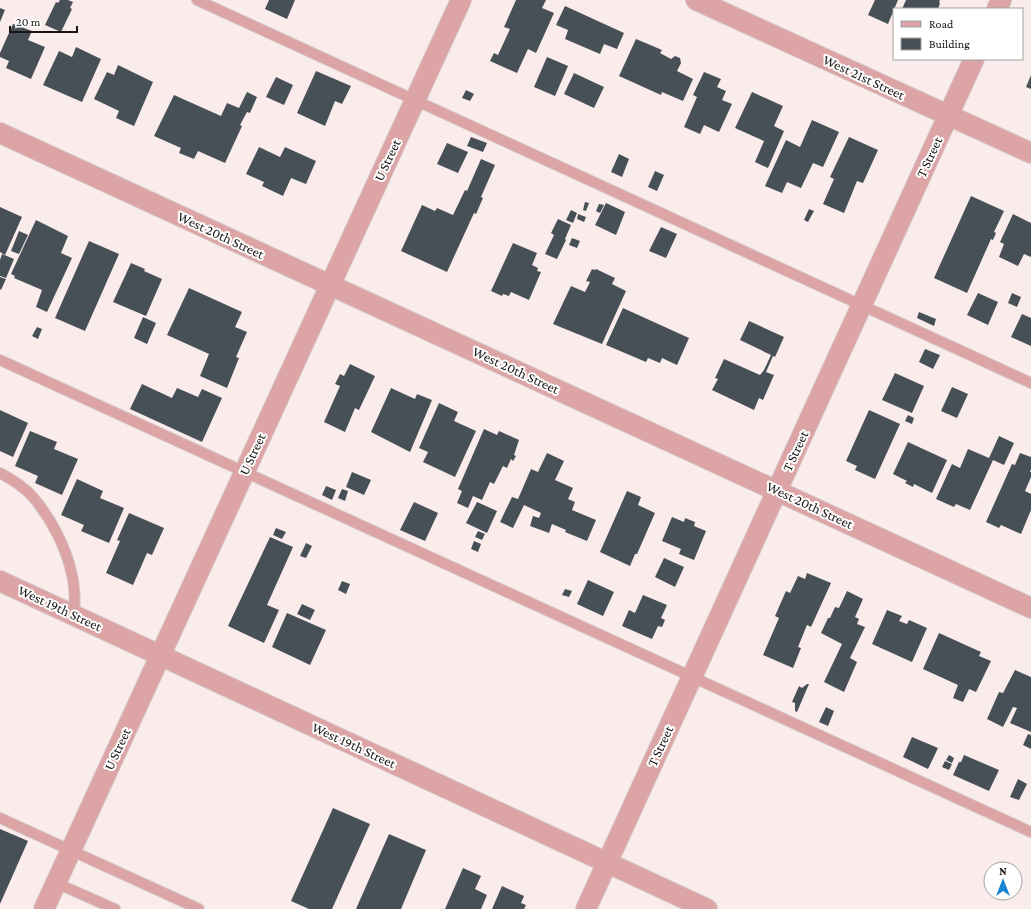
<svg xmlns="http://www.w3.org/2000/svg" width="1031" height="909" viewBox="0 0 1031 909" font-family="'Crimson Pro',serif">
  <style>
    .building { fill: #485057 }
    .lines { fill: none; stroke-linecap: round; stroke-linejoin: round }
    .service-casing { stroke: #d7caca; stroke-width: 12 }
    .minor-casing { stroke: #d7caca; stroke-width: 22 }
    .service { stroke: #dca4a4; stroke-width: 10 }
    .minor { stroke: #dca4a4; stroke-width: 20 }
    .labels { text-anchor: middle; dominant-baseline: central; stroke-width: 4; stroke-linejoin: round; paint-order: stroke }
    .street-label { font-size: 14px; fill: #1a1515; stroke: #fff }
  </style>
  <rect width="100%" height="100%" fill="#fbecec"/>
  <g class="building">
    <polygon points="60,0 68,0 73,2 70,8 72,9 61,32 45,25 56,2 58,3"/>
    <polygon points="269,0 295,0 287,19 265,9"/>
    <polygon points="516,0 546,0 542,8 554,13 536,53 528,49 517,73 490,61 494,53 498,55 510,29 504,27"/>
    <polygon points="875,0 898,0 888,24 868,15"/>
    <polygon points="906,0 940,0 939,2 940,3 938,9 902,9"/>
    <polygon points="565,6 624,33 617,49 604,44 600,54 565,39 568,30 556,25"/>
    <polygon points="0,8 5,10 0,22"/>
    <polygon points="13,24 32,31 28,40 45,47 31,79 6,68 9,61 0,57 0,53"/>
    <polygon points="636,39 662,50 660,53 671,59 675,56 680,58 681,63 677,71 693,79 683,101 662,92 661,95 619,76"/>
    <polygon points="76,47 101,59 82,102 43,85 59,51 72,57"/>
    <polygon points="547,57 568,66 555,96 534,87"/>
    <polygon points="118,65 153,82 134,126 116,118 119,111 94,99 107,72 114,75"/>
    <polygon points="316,71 351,86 342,104 335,101 325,126 297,113"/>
    <polygon points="704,72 721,79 717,87 726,91 722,100 732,104 719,132 704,125 700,134 684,127 697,97 693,95"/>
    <polygon points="574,73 604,87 594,108 564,94"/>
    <polygon points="1031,75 1031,89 1026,87"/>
    <polygon points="276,77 293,85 284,105 266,97"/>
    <polygon points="466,90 474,94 470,101 462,98"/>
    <polygon points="247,92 257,97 250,113 247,112 240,125 242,126 225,163 198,151 194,159 179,153 181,148 154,136 174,95 221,116 227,103 239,108"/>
    <polygon points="752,92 783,106 774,126 784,131 768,168 755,162 764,141 735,128"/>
    <polygon points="812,120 839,132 823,167 813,163 801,188 787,182 782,193 765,186 786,140 800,147"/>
    <polygon points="471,137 487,143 483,152 467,146"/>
    <polygon points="849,137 878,150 863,183 857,181 844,213 823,204 834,179 830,177"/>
    <polygon points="447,143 468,152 458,173 437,164"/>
    <polygon points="259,147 280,157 285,147 316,161 306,184 291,178 283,196 262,186 264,182 246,174"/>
    <polygon points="619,154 629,159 622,177 611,172"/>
    <polygon points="481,159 495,165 481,197 483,198 476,214 474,213 447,272 401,251 422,205 435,211 437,208 453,215 465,190 467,191"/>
    <polygon points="655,171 664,175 657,191 648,187"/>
    <polygon points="971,196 1004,211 994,232 996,233 993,240 991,239 967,293 934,278"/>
    <polygon points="585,202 589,203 586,211 583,210"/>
    <polygon points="606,203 625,212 616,235 595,225"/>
    <polygon points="599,204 604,205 600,213 596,211"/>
    <polygon points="0,207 22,217 5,255 0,252"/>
    <polygon points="809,209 814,211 808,222 804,220"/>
    <polygon points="571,210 577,213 573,223 566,220"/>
    <polygon points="578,214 586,217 584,222 577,219"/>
    <polygon points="1013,214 1031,223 1031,257 1024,254 1018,266 999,257 1004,244 1000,242"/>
    <polygon points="558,219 571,225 565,239 566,240 557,259 545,254 554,235 551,233"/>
    <polygon points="36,220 68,236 61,253 72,258 47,312 36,307 42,290 14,278 15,276 11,274"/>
    <polygon points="661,227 677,234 666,258 649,251"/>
    <polygon points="19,231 28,235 19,254 11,251"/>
    <polygon points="572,238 580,241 577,248 569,245"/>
    <polygon points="89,241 119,254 85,331 55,318"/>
    <polygon points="513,243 537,253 532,265 538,268 537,271 541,272 529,300 511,292 509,296 503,294 502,296 491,291"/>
    <polygon points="2,254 14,259 6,278 0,276 0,260"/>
    <polygon points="131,263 145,269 144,271 162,279 146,316 113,302"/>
    <polygon points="592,269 595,270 596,269 615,278 612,284 626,291 602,344 553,324 571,286 585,292 590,282 586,281"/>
    <polygon points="0,277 6,279 1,290 0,289"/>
    <polygon points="189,288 242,312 235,327 247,332 236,357 239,358 227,388 200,376 209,354 167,335"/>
    <polygon points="978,293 998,302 988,325 967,315"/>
    <polygon points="1012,293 1021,297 1017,307 1008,303"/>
    <polygon points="623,308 689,338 677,365 662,358 660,363 648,358 646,362 606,345"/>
    <polygon points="919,312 936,319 934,326 917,318"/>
    <polygon points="1022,314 1031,318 1031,346 1011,337"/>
    <polygon points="143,317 156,323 147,344 134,338"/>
    <polygon points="749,321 784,337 775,357 773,356 766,372 774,375 763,400 759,398 754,410 712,390 718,379 715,378 724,359 760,375 764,370 771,355 740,340"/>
    <polygon points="37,327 42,329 38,339 32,336"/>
    <polygon points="925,349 940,355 933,369 919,362"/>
    <polygon points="350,364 375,376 359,410 355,408 345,432 324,422 340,386 335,384 340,374 344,376"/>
    <polygon points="895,373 924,386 912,413 882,400"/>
    <polygon points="142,384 172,398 177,388 198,397 202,389 222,398 202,442 130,409"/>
    <polygon points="952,387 968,394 957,418 941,411"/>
    <polygon points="391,388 415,399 417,394 432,400 410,452 371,432"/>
    <polygon points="439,403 458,412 454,421 476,431 455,477 423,462 428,452 419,448"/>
    <polygon points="0,410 28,423 13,457 0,451"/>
    <polygon points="869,410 900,424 875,479 855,470 857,466 846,461"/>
    <polygon points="908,415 914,418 912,424 905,421"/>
    <polygon points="484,429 497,435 499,431 519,440 514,455 516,456 513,461 511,459 507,468 503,466 494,484 490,482 482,500 473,496 468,508 457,503 462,491 458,489"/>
    <polygon points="30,431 57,442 54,449 78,459 62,495 35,483 38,476 15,466"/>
    <polygon points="999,436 1014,443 1004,465 993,460 970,510 956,504 954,507 936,499 952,464 960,468 968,449 989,458"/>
    <polygon points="908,442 947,460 932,493 914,484 913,487 905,483 907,481 893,474"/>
    <polygon points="547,453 564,461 555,480 573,488 568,499 575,502 572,510 596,520 587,541 565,532 566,530 552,524 549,533 530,526 533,516 539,518 541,513 524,505 513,528 500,522 512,497 518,499 531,469 538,472"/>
    <polygon points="1020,453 1031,457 1031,469 1030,472 1031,472 1031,477 1025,491 1031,494 1031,510 1021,534 1001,525 999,528 986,522 1012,464 1015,465"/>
    <polygon points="352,472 371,480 364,495 346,487"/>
    <polygon points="77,479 103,491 100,498 124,508 109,543 81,531 84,525 61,515"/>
    <polygon points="326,486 336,490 332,500 322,495"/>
    <polygon points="342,489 348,491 345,501 338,498"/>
    <polygon points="627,491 641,497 638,505 655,513 637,554 635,554 630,566 600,552"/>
    <polygon points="414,502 438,513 425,541 400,530"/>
    <polygon points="477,502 497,511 487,533 466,523"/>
    <polygon points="129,513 164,528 152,555 147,553 133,585 106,573 120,541 117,540"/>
    <polygon points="672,517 684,522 685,518 695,522 694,526 706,531 694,560 679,554 681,549 662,541"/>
    <polygon points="276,528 286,532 282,539 273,535"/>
    <polygon points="478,531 485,534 482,540 475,537"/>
    <polygon points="270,537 293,547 267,605 279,610 264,643 228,626"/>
    <polygon points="474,541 481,544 478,552 471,549"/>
    <polygon points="306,543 312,546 306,558 300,556"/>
    <polygon points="664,558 684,567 675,587 655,577"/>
    <polygon points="807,573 831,583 811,627 807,625 798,647 801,648 793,668 763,655 779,618 775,616 786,591 790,593 798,576 805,579"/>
    <polygon points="588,580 614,592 603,616 577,604"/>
    <polygon points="342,581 350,584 346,594 338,590"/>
    <polygon points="565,589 572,591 569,597 562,595"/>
    <polygon points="847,591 863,599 855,617 859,619 857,624 865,627 850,658 857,662 844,692 824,682 842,644 821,633 828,618 830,618 835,607 839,608"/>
    <polygon points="643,595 667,605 661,618 665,620 662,627 658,626 652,639 622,626 629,610 635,613"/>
    <polygon points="302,604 315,610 310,620 297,614"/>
    <polygon points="887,610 902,616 899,621 907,624 909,620 927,628 912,662 872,644"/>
    <polygon points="287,613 326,630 310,665 272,647"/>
    <polygon points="939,633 981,652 979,656 991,661 976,692 969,689 963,702 953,698 958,685 923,669"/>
    <polygon points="1015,670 1031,677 1031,732 1010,723 1017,708 1013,707 1003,727 987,719 999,692 1003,693"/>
    <polygon points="807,684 809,684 797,712 795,711 795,703 792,702 799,686 802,688"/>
    <polygon points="826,707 834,711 828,726 819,722"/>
    <polygon points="1028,734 1031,735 1031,749 1023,745"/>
    <polygon points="912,737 938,748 928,769 903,757"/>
    <polygon points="949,755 954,758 952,763 946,760"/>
    <polygon points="964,755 999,770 989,791 953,775 959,762 961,762"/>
    <polygon points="945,761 952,764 949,770 942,767"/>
    <polygon points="1018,779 1027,784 1019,800 1010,797"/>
    <polygon points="333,808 370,824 332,909 309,909 291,901"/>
    <polygon points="0,829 28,841 0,904"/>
    <polygon points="389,834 426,850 401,909 356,909"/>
    <polygon points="463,868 481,876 475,889 487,895 481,909 445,909"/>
    <polygon points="502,886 524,896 521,903 526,905 524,909 492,909"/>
  </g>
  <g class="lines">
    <g class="service-casing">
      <g id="service">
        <polyline points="197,0 1031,383"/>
        <polyline points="0,360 1031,832"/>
        <path d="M 0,473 C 11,479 24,487 32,496 C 51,518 66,547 72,575 C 75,588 75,602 74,615"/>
        <polyline points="0,818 199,909"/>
        <polyline points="56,883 115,909"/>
      </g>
    </g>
    <g class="minor-casing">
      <g id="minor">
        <polyline points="696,0 1031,153"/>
        <polyline points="997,9 1001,0"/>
        <polyline points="0,133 1031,608"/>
        <polyline points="0,581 707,909"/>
        <polyline points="44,909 461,0"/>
        <polyline points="586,909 974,59"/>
      </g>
    </g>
    <use href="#service" class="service"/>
    <use href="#minor" class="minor"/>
  </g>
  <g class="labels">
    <g class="street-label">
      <text transform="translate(864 77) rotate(25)">West 21st Street</text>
      <text transform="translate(929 157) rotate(-65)">T Street</text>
      <text transform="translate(387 160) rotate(-65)">U Street</text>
      <text transform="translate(221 235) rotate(25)">West 20th Street</text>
      <text transform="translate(516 370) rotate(25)">West 20th Street</text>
      <text transform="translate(795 451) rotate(-65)">T Street</text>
      <text transform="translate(252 454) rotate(-65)">U Street</text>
      <text transform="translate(810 505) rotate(25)">West 20th Street</text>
      <text transform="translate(60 608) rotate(25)">West 19th Street</text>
      <text transform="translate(354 745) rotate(25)">West 19th Street</text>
      <text transform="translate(660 746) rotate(-65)">T Street</text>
      <text transform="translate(117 749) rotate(-65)">U Street</text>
    </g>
  </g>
  <rect x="893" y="8" width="130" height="52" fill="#ffffff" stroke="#a3a1a1"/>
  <rect x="901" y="21" width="20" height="6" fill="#dca4a4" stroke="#a3a1a1"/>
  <text x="929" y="28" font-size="12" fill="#1a1515">Road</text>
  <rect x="901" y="38" width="20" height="12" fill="#485057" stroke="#a3a1a1"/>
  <text x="929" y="48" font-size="12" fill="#1a1515">Building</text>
  <g transform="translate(1003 881)"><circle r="19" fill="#ffffff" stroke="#a3a1a1"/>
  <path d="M0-3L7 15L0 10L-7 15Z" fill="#1785cf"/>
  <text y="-6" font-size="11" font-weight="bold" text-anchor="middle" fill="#1a1515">N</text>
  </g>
  <path d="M10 26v6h67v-6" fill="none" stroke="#1a1515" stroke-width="2"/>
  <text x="16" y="26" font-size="12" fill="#1a1515" stroke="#ffffff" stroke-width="3" paint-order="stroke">20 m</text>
</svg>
